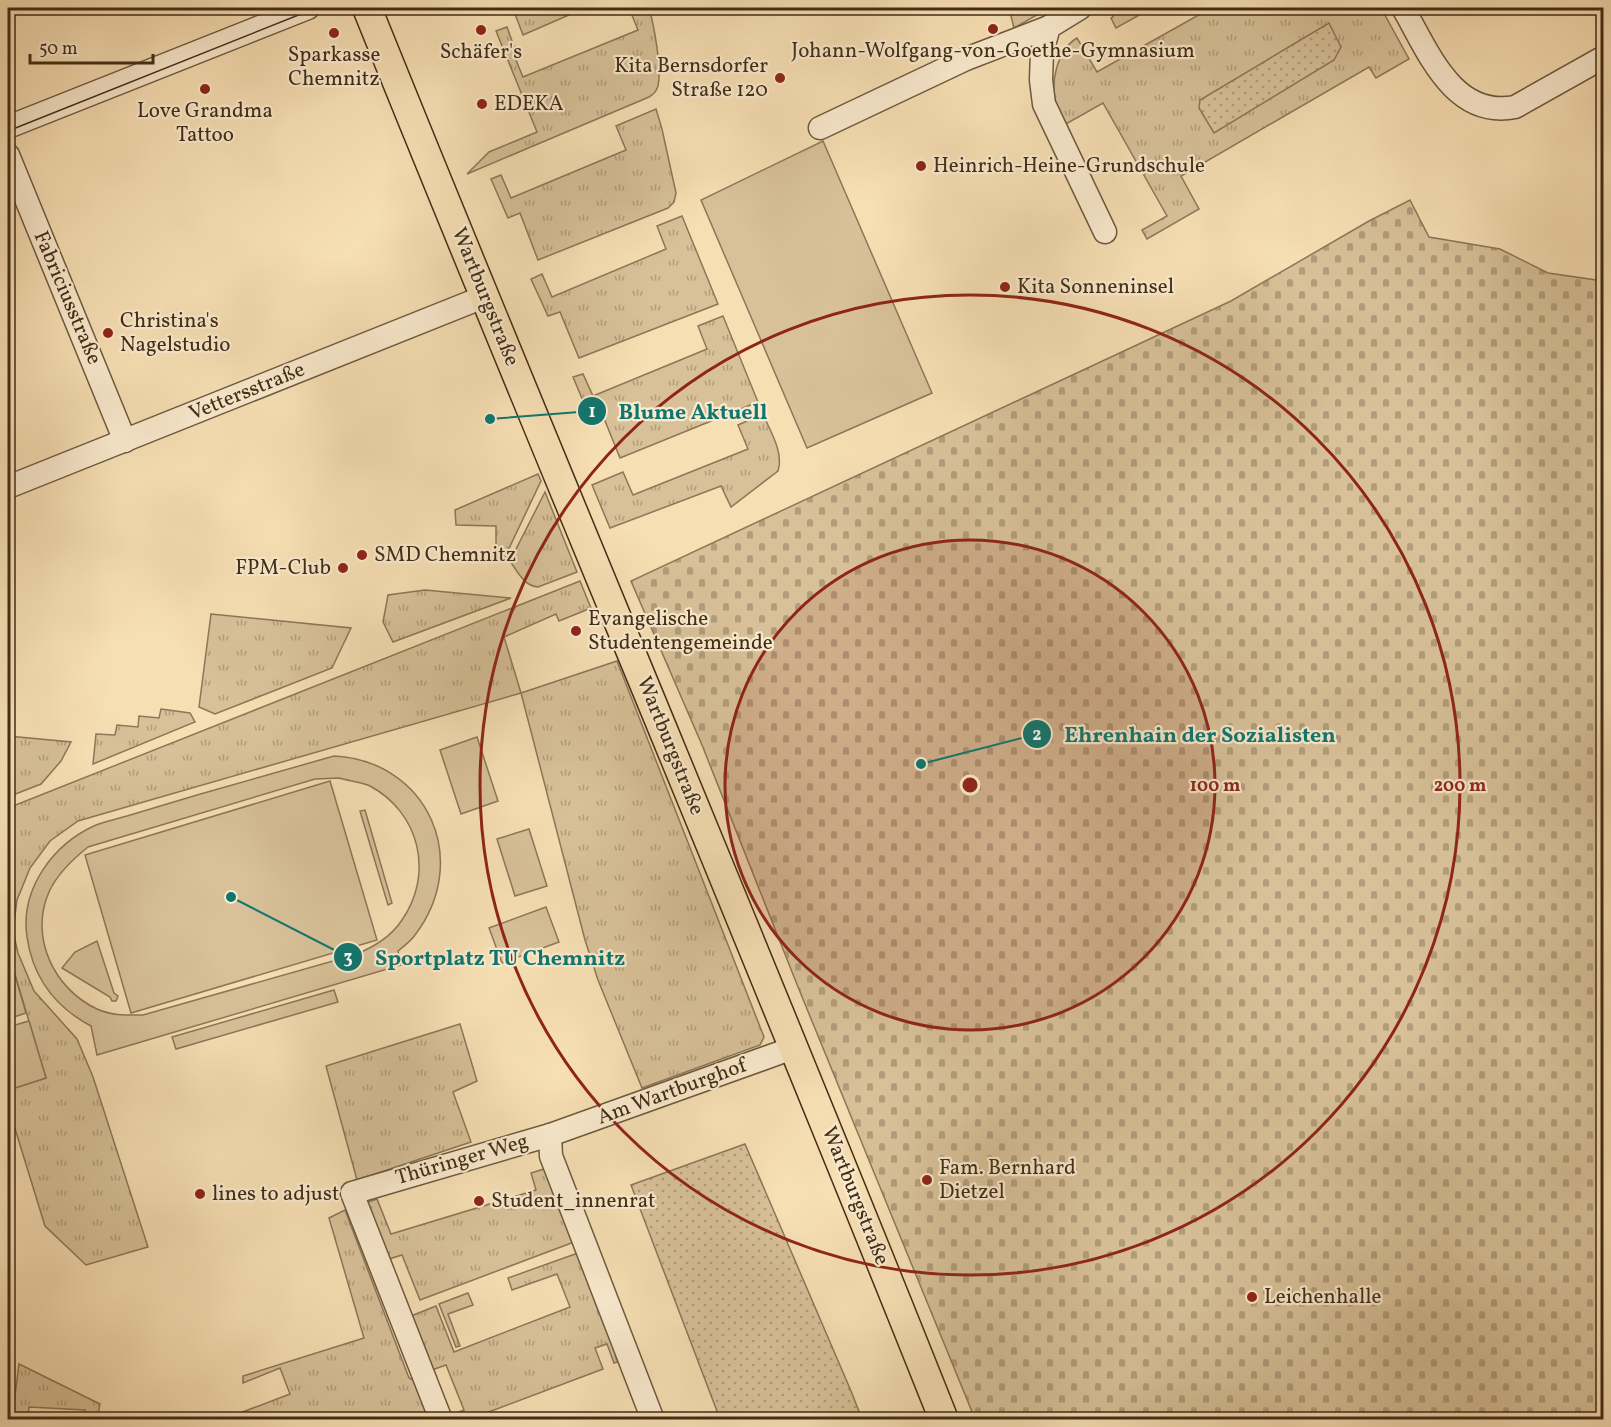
<svg xmlns="http://www.w3.org/2000/svg" width="1611" height="1427" viewBox="0 0 1611 1427" font-family="Vollkorn,serif">
  <style>
    .grass { fill: url(#grass-tufts); stroke: #8c7758; stroke-width: 1.5 }
    .cemetery { fill: url(#cemetery-stones); stroke: #8c7758; stroke-width: 1.5 }
    .park { fill: url(#park-dots); stroke: #8c7758; stroke-width: 1.5 }
    .pitch { fill: #d8c199; stroke: #8c7758; stroke-width: 1.5; fill-rule: evenodd }
    .lines { fill: none; stroke-linecap: round; stroke-linejoin: round }
    .minor-casing { stroke: #6e5a3e; stroke-width: 25 }
    .major-casing { stroke: #412d16; stroke-width: 31 }
    .minor { stroke: #faeace; stroke-width: 22 }
    .major { stroke: #f7dfb4; stroke-width: 28 }
    .tram { stroke: #412d16; stroke-width: 1.5 }
    .ring { fill: none; stroke: #8f2418; stroke-width: 3 }
    .poi-dot { fill: #8f2418; stroke: #faeace; stroke-width: 2 }
    .labels { text-anchor: middle; dominant-baseline: central; stroke-width: 4.5; stroke-linejoin: round; paint-order: stroke }
    .poi-label { font-size: 21px; fill: #412d16; stroke: #faeace; text-anchor: start }
    .street-label { font-size: 21px; fill: #412d16; stroke: #faeace }
    .centre { fill: #8f2418; stroke: #faeace; stroke-width: 3 }
    .ring-label { font-size: 18px; text-anchor: middle; font-weight: bold; fill: #8f2418; stroke: #faeace; stroke-width: 4.5; stroke-linejoin: round; paint-order: stroke }
    .leader { fill: none; stroke: #0f766e; stroke-width: 2 }
    .callout-dot { fill: #0f766e; stroke: #faeace; stroke-width: 2 }
    .mark-label { font-size: 18px; text-anchor: middle; font-weight: bold; fill: #fff }
    .callout-label { font-size: 22px; text-anchor: middle; font-weight: bold; fill: #0f766e; stroke: #faeace; stroke-width: 4.5; stroke-linejoin: round; paint-order: stroke }
  </style>
  <defs>
    <pattern id="grass-tufts" width="24" height="20" patternUnits="userSpaceOnUse" patternTransform="scale(1.5)"><rect width="24" height="20" fill="#d8c199"/><path d="M3 7l-1-3M5 7V3M7 7l1-3M15 17l-1-3M17 17v-4M19 17l1-3" fill="none" stroke="#b19d7c"/></pattern>
    <pattern id="cemetery-stones" width="16" height="16" patternUnits="userSpaceOnUse" patternTransform="scale(1.5)"><rect width="16" height="16" fill="#d8c199"/><path d="M2 7V4a2 2 0 0 1 4 0v3zM10 15v-3a2 2 0 0 1 4 0v3z" fill="#b19d7c"/></pattern>
    <pattern id="park-dots" width="8" height="8" patternUnits="userSpaceOnUse" patternTransform="scale(1.5)"><rect width="8" height="8" fill="#d8c199"/><path d="M2 2h.1M6 6h.1" fill="none" stroke="#b19d7c" stroke-width="1.8" stroke-linecap="round"/></pattern>
  </defs>
  <rect width="100%" height="100%" fill="#f7dfb4"/>
  <filter id="stains"><feTurbulence type="fractalNoise" baseFrequency=".00333" numOctaves="4"/><feColorMatrix values="0 0 0 0 .2 0 0 0 0 .09 0 0 0 0 .02 0 0 0 .5 -.17"/></filter>
  <radialGradient id="worn" r=".72"><stop offset=".6" stop-color="#630" stop-opacity="0"/><stop offset="1" stop-color="#630" stop-opacity=".3"/></radialGradient>
  <g class="grass">
    <polygon points="531,8 585,8 523,35 515,14"/>
    <path d="M 629,8 L 649,8 C 654,25 662,69 658,86 C 656,92 654,94 649,97 L 467,174 L 489,152 L 537,132 L 496,31 L 507,27 L 516,52 L 513,53 L 523,77 L 638,30 Z"/>
    <polygon points="1120,8 1152,8 1116,28 1111,18 1113,17 1111,13"/>
    <path d="M 1211,8 L 1381,8 L 1409,59 L 1376,78 L 1369,67 L 1181,176 L 1199,209 L 1147,239 L 1142,230 L 1167,216 L 1103,103 L 1066,124 C 1063,118 1059,112 1057,107 C 1049,84 1057,50 1077,38 L 1097,72 Z"/>
    <polygon points="656,109 662,129 676,193 674,202 668,208 538,260 520,213 508,218 491,179 501,175 511,198 626,150 616,126"/>
    <polygon points="682,216 718,304 579,358 560,312 548,316 531,279 542,274 552,297 666,249 657,226"/>
    <polygon points="723,316 758,402 620,458 601,411 589,415 573,377 583,374 593,396 707,349 698,326"/>
    <path d="M 763,414 C 770,431 784,452 778,471 L 731,507 L 721,486 L 610,528 L 592,485 L 623,472 L 633,495 L 748,449 L 738,425 Z"/>
    <polygon points="538,474 541,481 503,561 496,558 496,526 456,525 455,510"/>
    <path d="M 545,492 L 577,572 L 538,587 C 524,586 517,571 510,561 Z"/>
    <polygon points="580,581 591,608 559,621 556,614 504,637 521,693 617,661 764,1037 760,1045 642,1088 598,980 585,940 521,693 78,821 50,841 30,868 17,900 13,931 18,953 34,991 77,1039 93,1077 148,1247 86,1265 45,1226 8,1106 8,1090 46,1078 8,951 8,808"/>
    <polygon points="425,590 511,598 393,642 383,622 388,595"/>
    <polygon points="211,614 351,628 332,668 215,714 199,707"/>
    <polygon points="161,709 190,713 195,722 93,764 96,734 115,735 117,725 138,727 139,716 159,718"/>
    <polygon points="8,736 71,742 61,761 41,784 8,797"/>
    <polygon points="460,1024 477,1081 453,1092 471,1142 357,1180 326,1066"/>
    <polygon points="547,1168 574,1242 420,1300 402,1255 386,1260 363,1204 377,1199 391,1234 536,1190 531,1173"/>
    <polygon points="345,1210 409,1378 417,1382 432,1419 249,1420 241,1417 240,1413 290,1394 280,1368 243,1383 243,1376 364,1338 329,1218"/>
    <polygon points="578,1253 620,1361 614,1363 607,1344 595,1348 603,1369 470,1419 447,1419 446,1417 464,1410 446,1365 426,1372 406,1318 436,1306 454,1352 570,1307 557,1274 512,1290 508,1278"/>
    <polygon points="468,1293 473,1305 448,1314 460,1346 456,1347 439,1304"/>
    <polygon points="19,1364 100,1404 97,1419 85,1419 85,1410 29,1407 28,1419 12,1419"/>
  </g>
  <polygon class="cemetery" points="1410,200 1429,237 1500,249 1548,273 1603,281 1603,1419 975,1419 798,987 702,745 631,581 1231,301 1369,221"/>
  <g class="park">
    <polygon points="1329,23 1341,47 1334,60 1214,133 1199,108 1200,100"/>
    <polygon points="745,1144 851,1391 862,1419 720,1419 631,1185"/>
  </g>
  <g class="pitch">
    <polygon points="1009,8 1049,8 1014,28"/>
    <polygon points="823,141 932,393 807,448 701,200"/>
    <polygon points="477,737 498,801 461,814 440,750"/>
    <path d="M 334,756 C 428,761 472,860 415,935 C 411,941 404,946 398,951 L 401,965 L 97,1055 L 91,1026 C 55,1007 33,978 27,937 C 20,889 53,844 96,825 C 106,821 117,819 127,816 C 150,809 174,802 197,795 C 243,782 288,769 334,756 ZM 339,778 C 349,781 361,782 370,786 C 420,813 434,874 402,920 C 391,937 372,948 354,955 L 143,1015 C 128,1015 112,1016 97,1009 C 54,989 29,937 49,892 C 57,874 73,859 88,847 L 315,779 Z"/>
    <polygon points="330,781 377,940 131,1013 85,855"/>
    <polygon points="365,810 392,903 388,905 360,811"/>
    <polygon points="529,829 547,886 515,896 497,839"/>
    <polygon points="546,907 559,942 502,963 489,928"/>
    <polygon points="97,941 114,993 118,996 116,1001 112,1001 110,997 62,968 75,952"/>
    <polygon points="9,955 26,1013 8,1019 8,956"/>
    <polygon points="334,990 338,1002 176,1049 172,1037"/>
    <polygon points="29,1021 46,1078 12,1089 8,1075 8,1027"/>
  </g>
  <g class="lines">
    <g class="minor-casing">
      <g id="minor">
        <polyline points="1080,8 1049,27 1042,52 1041,80 1044,104 1105,232"/>
        <path d="M 1403,8 C 1428,51 1453,119 1515,107 L 1604,57"/>
        <polyline points="8,127 308,8"/>
        <polyline points="820,128 966,59 1049,27"/>
        <polyline points="8,155 125,441"/>
        <polyline points="8,487 486,296"/>
        <polyline points="550,1135 551,1156 653,1420"/>
        <polyline points="441,1420 352,1193 550,1135 793,1048"/>
      </g>
    </g>
    <g class="major-casing">
      <path id="major" d="M 367,8 C 557,479 756,947 944,1420"/>
    </g>
    <use href="#minor" class="minor"/>
    <use href="#major" class="major"/>
    <polyline class="tram" points="8,131 316,8"/>
  </g>
  <circle cx="970" cy="785" r="245" fill="#8f2418" fill-opacity=".12"/>
  <g class="ring">
    <circle cx="970" cy="785" r="245"/>
    <circle cx="970" cy="785" r="490"/>
  </g>
  <g class="poi-dot">
    <circle cx="993" cy="29" r="6"/>
    <circle cx="481" cy="30" r="6"/>
    <circle cx="334" cy="33" r="6"/>
    <circle cx="780" cy="78" r="6"/>
    <circle cx="205" cy="89" r="6"/>
    <circle cx="482" cy="104" r="6"/>
    <circle cx="921" cy="166" r="6"/>
    <circle cx="1005" cy="287" r="6"/>
    <circle cx="108" cy="333" r="6"/>
    <circle cx="362" cy="555" r="6"/>
    <circle cx="343" cy="568" r="6"/>
    <circle cx="576" cy="631" r="6"/>
    <circle cx="927" cy="1180" r="6"/>
    <circle cx="200" cy="1194" r="6"/>
    <circle cx="479" cy="1201" r="6"/>
    <circle cx="1252" cy="1297" r="6"/>
  </g>
  <g class="labels">
    <g class="poi-label">
      <text x="993" y="51" text-anchor="middle">Johann-Wolfgang-von-Goethe-Gymnasium</text>
      <text x="481" y="52" text-anchor="middle">Schäfer's</text>
      <text x="334" y="55" text-anchor="middle">Sparkasse<tspan x="334" dy="24">Chemnitz</tspan></text>
      <text x="768" y="66" text-anchor="end">Kita Bernsdorfer<tspan x="768" dy="24">Straße 120</tspan></text>
      <text x="494" y="104">EDEKA</text>
      <text x="205" y="111" text-anchor="middle">Love Grandma<tspan x="205" dy="24">Tattoo</tspan></text>
      <text x="933" y="166">Heinrich-Heine-Grundschule</text>
      <text x="1017" y="287">Kita Sonneninsel</text>
      <text x="120" y="321">Christina's<tspan x="120" dy="24">Nagelstudio</tspan></text>
      <text x="374" y="555">SMD Chemnitz</text>
      <text x="331" y="568" text-anchor="end">FPM-Club</text>
      <text x="588" y="619">Evangelische<tspan x="588" dy="24">Studentengemeinde</tspan></text>
      <text x="939" y="1168">Fam. Bernhard<tspan x="939" dy="24">Dietzel</tspan></text>
      <text x="212" y="1194">lines to adjust</text>
      <text x="491" y="1201">Student_innenrat</text>
      <text x="1264" y="1297">Leichenhalle</text>
    </g>
    <g class="street-label">
      <text transform="translate(485 297) rotate(68)">Wartburgstraße</text>
      <text transform="translate(67 298) rotate(67)">Fabriciusstraße</text>
      <text transform="translate(247 392) rotate(-22)">Vettersstraße</text>
      <text transform="translate(670 746) rotate(68)">Wartburgstraße</text>
      <text transform="translate(672 1092) rotate(-20)">Am Wartburghof</text>
      <text transform="translate(462 1160) rotate(-16)">Thüringer Weg</text>
      <text transform="translate(855 1196) rotate(68)">Wartburgstraße</text>
    </g>
  </g>
  <circle cx="970" cy="785" r="9" class="centre"/>
  <g class="ring-label">
    <text x="1215" y="791">100 m</text>
    <text x="1460" y="791">200 m</text>
  </g>
  <path class="leader" d="M490 419L592 411M921 764L1037 734M231 897L348 957"/>
  <g class="callout-dot">
    <circle cx="490" cy="419" r="6"/>
    <circle cx="921" cy="764" r="6"/>
    <circle cx="231" cy="897" r="6"/>
    <circle cx="592" cy="411" r="15"/>
    <circle cx="1037" cy="734" r="15"/>
    <circle cx="348" cy="957" r="15"/>
  </g>
  <g class="mark-label">
    <text x="592" y="417">1</text>
    <text x="1037" y="740">2</text>
    <text x="348" y="963">3</text>
  </g>
  <g class="callout-label">
    <text x="693" y="419">Blume Aktuell</text>
    <text x="1200" y="742">Ehrenhain der Sozialisten</text>
    <text x="500" y="965">Sportplatz TU Chemnitz</text>
  </g>
  <rect width="1611" height="1427" fill="none" stroke="#f7dfb4" stroke-width="30"/>
  <rect x="9" y="9" width="1593" height="1409" fill="none" stroke="#412d16" stroke-width="3"/>
  <rect x="15" y="15" width="1581" height="1397" fill="none" stroke="#412d16" stroke-width="1.5"/>
  <path d="M30 54v9h123v-9" fill="none" stroke="#412d16" stroke-width="3"/>
  <text x="39" y="54" font-size="18" fill="#412d16" stroke="#faeace" stroke-width="4.5" paint-order="stroke">50 m</text>
  <rect width="100%" height="100%" filter="url(#stains)"/>
  <rect width="100%" height="100%" fill="url(#worn)"/>
</svg>
